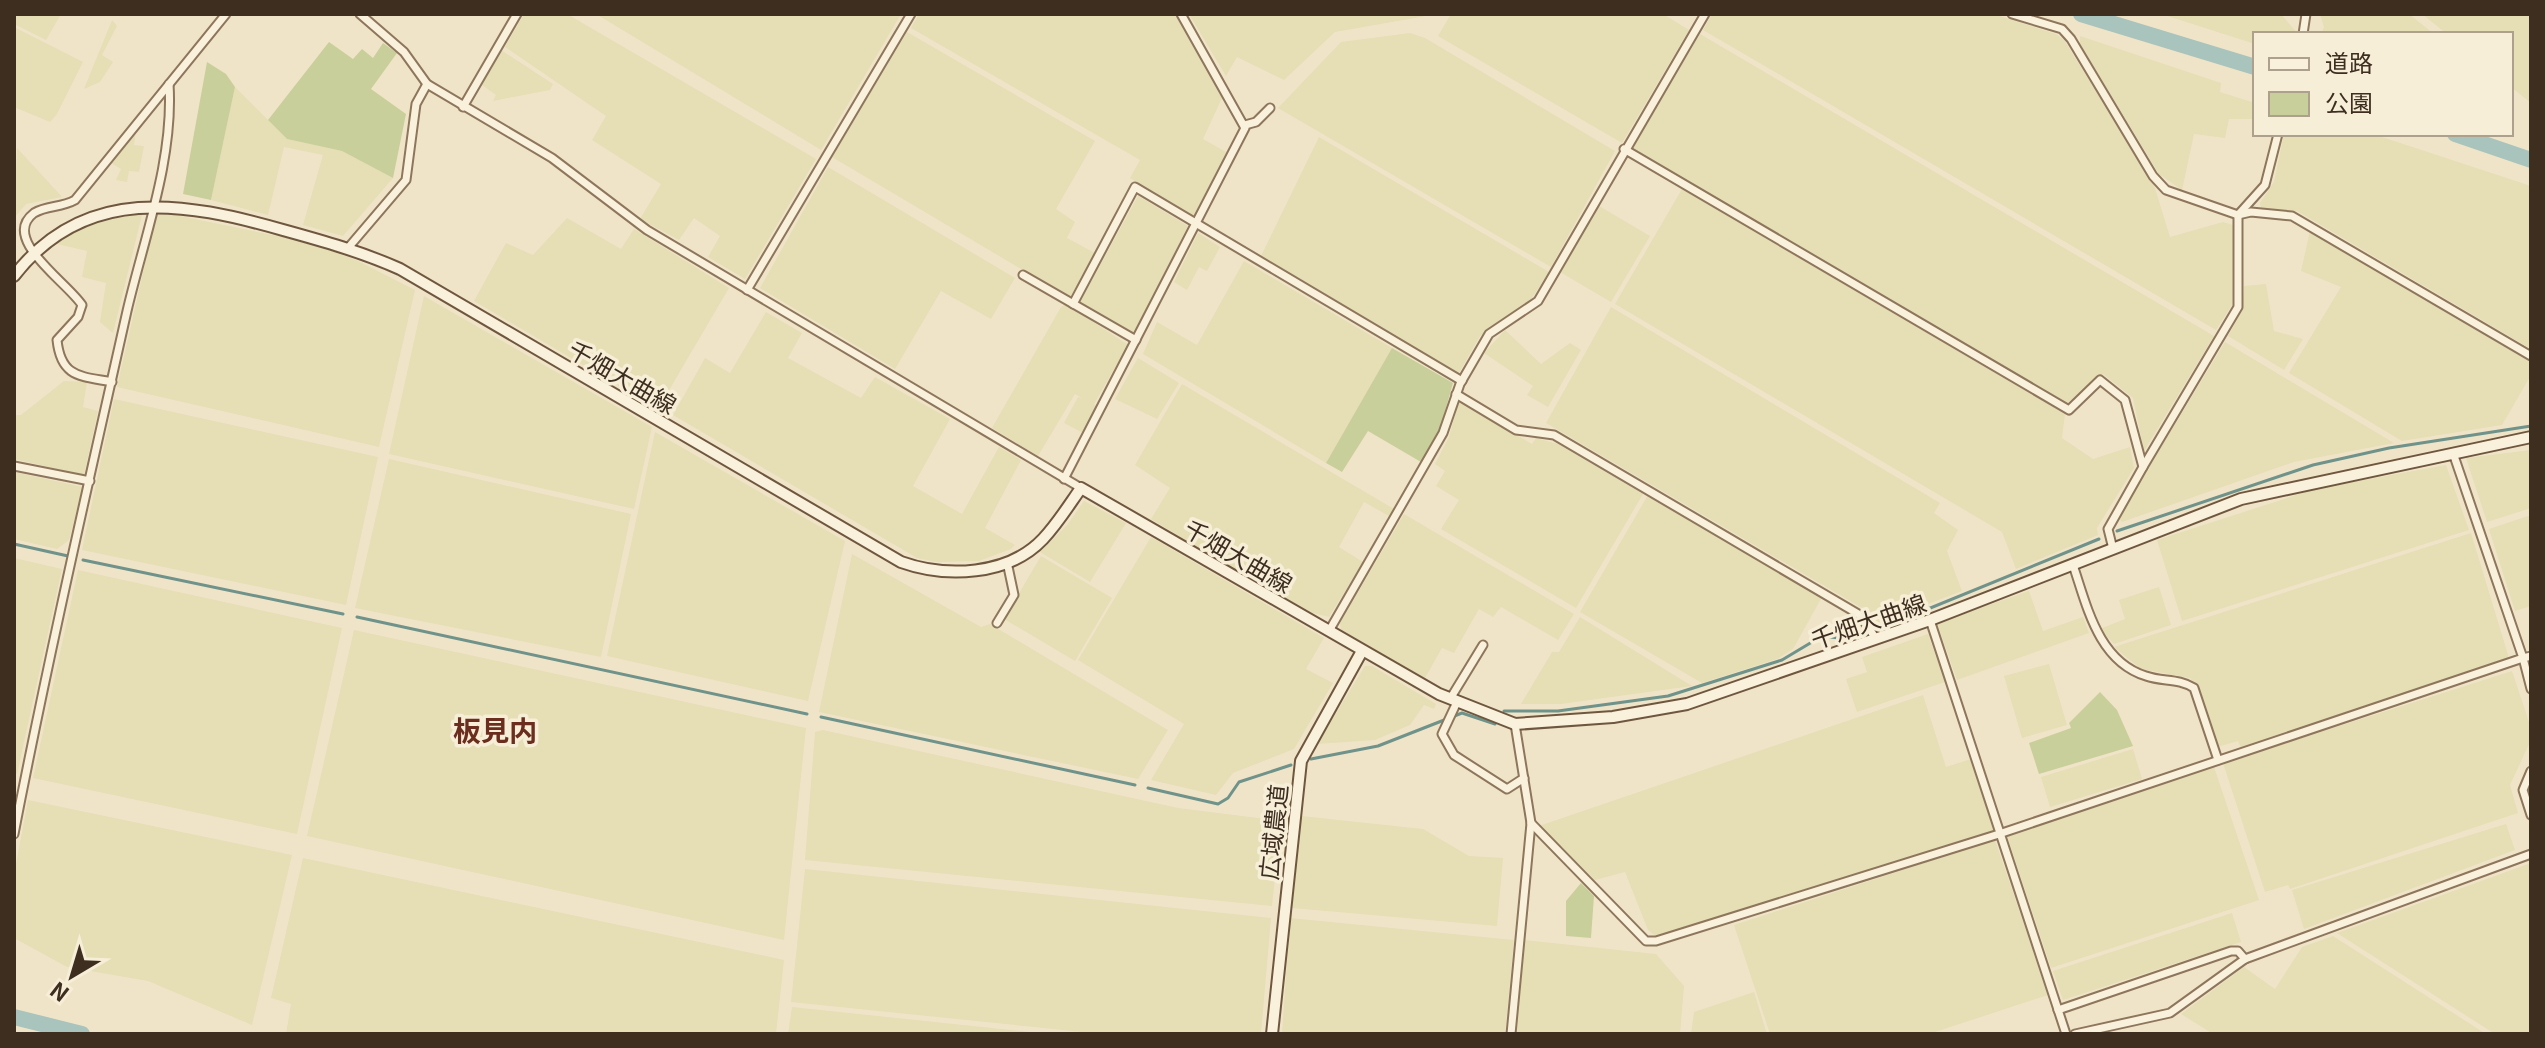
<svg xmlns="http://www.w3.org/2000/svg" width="2545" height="1048" viewBox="0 0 2545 1048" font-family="Georgia,'Noto Sans JP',serif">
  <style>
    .farmland { fill: #e6deb5 }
    .green { fill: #c9cf9b }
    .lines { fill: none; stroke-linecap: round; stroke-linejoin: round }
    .stream { stroke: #6f938a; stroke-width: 3 }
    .river { stroke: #a9c4bc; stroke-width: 16 }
    .street-casing { stroke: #8d765c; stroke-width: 11 }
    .secondary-casing { stroke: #6f573f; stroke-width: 14 }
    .street { stroke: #faf1dc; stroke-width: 7 }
    .secondary { stroke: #faf1dc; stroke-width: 10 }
    .labels { text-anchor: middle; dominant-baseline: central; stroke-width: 7; stroke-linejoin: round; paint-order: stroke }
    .street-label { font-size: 24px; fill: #3d2e20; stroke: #f7eed8 }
    .quarter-label { font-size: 28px; font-weight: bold; fill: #6b2e1e; stroke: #f7eed8 }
  </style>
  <rect width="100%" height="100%" fill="#f0e4c8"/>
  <g class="farmland">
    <polygon points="14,14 61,14 46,40 14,24"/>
    <polygon points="524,14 567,14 816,159 745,279 708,257 720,236 694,218 679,240 640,219 661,184 592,140 606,116 505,47"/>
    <polygon points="596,14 901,14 821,150"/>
    <polygon points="919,14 1175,14 1222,98 1203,139 1226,152 1194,216 1130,178 1140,160 911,28"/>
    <polygon points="1189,14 1437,14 1335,32 1284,80 1237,57 1226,76"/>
    <polygon points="1451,14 1663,14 1689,30 1622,143 1438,36"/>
    <polygon points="1712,14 1993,14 2056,34 2064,40 2154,185 2170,237 2223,222 2233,225 2232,305 2216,330 1703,30"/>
    <polygon points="2161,14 2281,14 2298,34 2255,34 2255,44"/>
    <polygon points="2320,14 2409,14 2434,34 2321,34 2324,27"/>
    <polygon points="2422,14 2531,14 2531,103 2511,87 2511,34 2447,34"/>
    <polygon points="112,20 117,26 102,55 113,62 100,82 84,89"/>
    <polygon points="14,27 83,62 57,114 50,122 14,107"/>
    <polygon points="907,32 1095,141 1056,209 1075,222 1067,238 1095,253 1070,298 832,157"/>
    <polygon points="1410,33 1425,38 1615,151 1551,267 1278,108 1341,42"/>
    <polygon points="1700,34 2214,336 2144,451 2133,398 2103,374 2066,404 1632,149"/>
    <polygon points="2080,36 2221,83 2220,92 2255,103 2255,119 2229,119 2225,138 2194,134 2182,190 2159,174 2080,44"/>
    <polygon points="501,50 553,84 550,90 493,101 496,95 482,85"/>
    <polygon points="235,87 287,139 342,151 393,178 343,236 303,225 323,155 284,147 268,215 211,200"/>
    <polygon points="136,131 134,145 144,146 139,172 129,171 127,182 116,180 121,169 111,163"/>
    <polygon points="2284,134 2373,134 2531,186 2531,349 2297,211 2261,208 2260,203 2274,182"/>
    <polygon points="1319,137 1549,272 1526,307 1480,336 1459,373 1261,256"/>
    <polygon points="17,148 62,197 26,204 14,218"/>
    <polygon points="828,167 1015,278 991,319 941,291 895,369 760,288"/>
    <polygon points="1682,189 2065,414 2062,438 2093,459 2130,447 2134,468 2097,528 2098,535 2016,569 2002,532 1615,304"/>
    <polygon points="1138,196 1188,226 1134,334 1080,302"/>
    <polygon points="1599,206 1650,236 1611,302 1560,272"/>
    <polygon points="143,211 113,333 100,322 106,283 82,277 87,251 57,244 64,236 104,219"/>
    <polygon points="156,215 175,215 307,242 356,260 415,290 379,447 117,387"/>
    <polygon points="567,218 621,249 634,229 729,288 658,409 474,301 506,243 533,255"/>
    <polygon points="2310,231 2531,361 2531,375 2502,425 2402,441 2289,373 2341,287 2301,271"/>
    <polygon points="1198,233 1220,247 1207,271 1199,267 1187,290 1174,282"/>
    <polygon points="1244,261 1392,348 1326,463 1143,354 1157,322 1197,345"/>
    <polygon points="2266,284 2274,331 2303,339 2284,370 2228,336 2242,311 2244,286"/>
    <polygon points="424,296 652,427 634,509 389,454"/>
    <polygon points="1066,304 1128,345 1094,404 1096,406 1083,433 1064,423 1078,397 1082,398 1075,394 1038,456 992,428 1061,307"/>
    <polygon points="1611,307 1940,503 1934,513 1958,530 1947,551 1962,591 1876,624 1869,612 1546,423"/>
    <polygon points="766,312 802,333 788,358 861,398 875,377 950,419 913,486 962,514 999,447 1021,460 985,528 1015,545 1011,549 979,561 936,562 917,558 673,415 705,358 730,373"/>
    <polygon points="1505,330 1541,364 1570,343 1581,350 1548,407 1527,395 1533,386 1484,353"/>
    <polygon points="2225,342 2394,443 2294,462 2122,522 2118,518"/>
    <polygon points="1138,358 1179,383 1157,419 1115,399"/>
    <polygon points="64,381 87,382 83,407 98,411 84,475 14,459 14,415 21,415"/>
    <polygon points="1182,384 1394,509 1389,516 1364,502 1339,547 1363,562 1329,617 1301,610 1151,519 1170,488 1135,465"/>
    <polygon points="114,399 378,457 346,605 82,550"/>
    <polygon points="1459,401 1532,444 1536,438 1558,444 1643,494 1576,608 1441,529 1459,500 1436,486 1445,471 1435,464 1449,437"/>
    <polygon points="655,432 845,541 808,701 607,656"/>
    <polygon points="2531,450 2531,508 2487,522 2466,458"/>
    <polygon points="389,459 631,514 601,657 355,608"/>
    <polygon points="2446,465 2469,530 2182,621 2157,540 2315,489"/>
    <polygon points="14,472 83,487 69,540 57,549 14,539"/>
    <polygon points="1648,495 1822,597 1793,649 1777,659 1702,683 1580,612"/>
    <polygon points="1084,501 1126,523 1090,582 1040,552 1068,524"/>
    <polygon points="1404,514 1574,614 1558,640 1501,607 1493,617 1479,609 1454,653 1442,648 1425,678 1341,630 1340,623"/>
    <polygon points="2531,515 2531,606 2515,611 2489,529"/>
    <polygon points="2471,533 2509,658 2241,748 2238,741 2217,747 2200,690 2190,678 2141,669 2114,647"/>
    <polygon points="1151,537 1324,638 1306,669 1333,683 1294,749 1233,773 1216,795 1151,780 1184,724 1078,660"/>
    <polygon points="852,554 981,627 990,624 1168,730 1138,779 819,712"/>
    <polygon points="1041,556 1112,598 1075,661 1004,619"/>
    <polygon points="14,558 62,569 17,774 14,773"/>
    <polygon points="78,570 342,628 297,834 33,778"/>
    <polygon points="2159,587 2171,625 2114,644 2100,629 2125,619 2119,600"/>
    <polygon points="2029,591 2043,631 2083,617 2089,633 1957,680 1937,623"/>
    <polygon points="1580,617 1692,686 1561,704 1521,704 1552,652 1559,652"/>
    <polygon points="354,630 806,728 784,940 307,836"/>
    <polygon points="1928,634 1945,682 1857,712 1846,679 1867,672 1862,657"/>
    <polygon points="2049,664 2067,725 2022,738 2004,676"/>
    <polygon points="1365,666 1372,666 1436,704 1434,709 1424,705 1410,725 1375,740 1317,744"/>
    <polygon points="2512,671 2531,728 2531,740 2510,785 2518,813 2290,889 2288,885 2265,892 2223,763"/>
    <polygon points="1923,695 1946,767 1971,759 1994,831 1657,937 1648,930 1625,872 1595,880 1539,826"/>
    <polygon points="823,730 1178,808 1281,821 1272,906 805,860 815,732"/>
    <polygon points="2133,749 2142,779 2050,807 2041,777"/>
    <polygon points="2214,767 2259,900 2051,968 2007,836"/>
    <polygon points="28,800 292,855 252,1025 148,981 67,967 14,938 14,875"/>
    <polygon points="1301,816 1423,829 1469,856 1503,858 1497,926 1292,908"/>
    <polygon points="2506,824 2515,850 2304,929 2292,890"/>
    <polygon points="1995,840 2048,995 1929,1034 1770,1034 1734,925"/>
    <polygon points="303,858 784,960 776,1034 286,1034 291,1004 271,998"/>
    <polygon points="2531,863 2531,1034 2495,1034 2337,933"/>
    <polygon points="805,869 1271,918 1261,1034 1102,1034 791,1002"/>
    <polygon points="2232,913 2241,942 2063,1000 2053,971"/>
    <polygon points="1290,918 1514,940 1505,1034 1282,1034"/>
    <polygon points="2333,936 2486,1034 2213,1034 2181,1014 2244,967 2275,989 2302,947"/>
    <polygon points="1523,940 1656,954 1684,986 1680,1034 1514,1034"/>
    <polygon points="1754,992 1767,1034 1691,1034 1694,1012"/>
    <polygon points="792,1007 1049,1034 788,1034"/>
  </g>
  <g class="green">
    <polygon points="329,42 353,59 362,49 373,58 383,43 397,53 371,89 406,114 393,178 342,151 287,139 268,120"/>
    <polygon points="207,62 226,74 235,87 211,200 183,194"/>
    <polygon points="1392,348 1453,383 1440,429 1421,462 1368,431 1342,472 1326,463"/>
    <polygon points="2100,692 2117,710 2133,746 2039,774 2029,743 2071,728 2069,723"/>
    <polygon points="1581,883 1594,896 1591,938 1566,936 1566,901"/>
  </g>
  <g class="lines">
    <g class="stream">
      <polyline points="2117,531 2313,465 2389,448 2531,426"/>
      <polyline points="14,544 68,556"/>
      <polyline points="83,560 343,614"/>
      <polyline points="357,617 807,714"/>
      <polyline points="1879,629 2099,539"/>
      <polyline points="1504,711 1558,711 1668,696 1782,660 1822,636 1847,639 1866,634"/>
      <polyline points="821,717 1135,785"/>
      <polyline points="1311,759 1378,746 1462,713 1495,724"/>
      <polyline points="1148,788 1218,804 1228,798 1239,782 1291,765"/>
    </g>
    <g class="river">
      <polyline points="2081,14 2255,67"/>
      <polyline points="2455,134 2531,160"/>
      <polyline points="14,1017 82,1034"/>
    </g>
    <g class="street-casing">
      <g id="street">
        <polyline points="360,14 404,52 427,84 552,158 647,230 1081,488"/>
        <polyline points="2012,14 2062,29 2071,39 2153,176 2166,190 2238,215 2251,212 2292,216 2531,356"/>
        <polyline points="2303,34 2306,14"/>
        <polyline points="463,107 517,14"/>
        <polyline points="1245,125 1256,122 1270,108"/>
        <polyline points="1624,149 2069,410 2100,380 2125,400 2143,467 2108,529 2113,549"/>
        <polyline points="348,248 406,180 416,104 427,84"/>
        <polyline points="1023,275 1136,340"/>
        <polyline points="747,290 911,14"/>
        <polyline points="1073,304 1135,187 1462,381"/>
        <path d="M 112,382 C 81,376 61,378 57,340 L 78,317 L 82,305 C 66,281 0,239 34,213 C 47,205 61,208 75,200 L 226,14"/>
        <polyline points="1456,394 1516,430 1554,435 1860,615 1876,639"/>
        <polyline points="14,466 90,481"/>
        <polyline points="2143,467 2238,307 2238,215 2265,185 2278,134"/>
        <polyline points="1064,479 1245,128 1181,14"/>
        <path d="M 2073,565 C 2087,606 2098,661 2146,676 C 2163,682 2178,678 2194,688 L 2218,760"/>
        <polyline points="1930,620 2066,1034"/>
        <polyline points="997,623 1014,595 1007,562"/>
        <polyline points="1329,631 1443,433 1460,384 1489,334 1538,301 1705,14"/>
        <polyline points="2531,656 2523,658 2531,689"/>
        <polyline points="1450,699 1483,645"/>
        <polyline points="1457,702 1442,734 1454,755 1507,789 1524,778"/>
        <polyline points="2531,771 2523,790 2531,815"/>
        <polyline points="1531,823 1646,941 1656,941 1999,834 2523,658 2453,453"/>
        <path d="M 14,834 C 48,659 88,485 127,311 C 144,238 174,159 169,84"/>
        <polyline points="2058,1010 2231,951 2238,951 2245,959"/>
        <polyline points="1511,1034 1531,823 1515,724"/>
        <polyline points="2075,1034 2170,1013 2245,959 2531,854"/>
      </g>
    </g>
    <g class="secondary-casing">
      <g id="secondary">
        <path d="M 14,276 C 85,184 185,202 283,230 C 323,241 362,252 400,269 L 901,562 C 946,578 1008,576 1043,539 C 1058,523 1069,505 1081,488 L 1439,694 L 1515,724 L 1613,717 L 1687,704 L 1930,620 L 2241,499 L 2531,437"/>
        <polyline points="1272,1034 1301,761 1362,651"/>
      </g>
    </g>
    <use href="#street" class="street"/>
    <use href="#secondary" class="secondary"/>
  </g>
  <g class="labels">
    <g class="street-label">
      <text transform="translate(623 376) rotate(30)">千畑大曲線</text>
      <text transform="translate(1239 555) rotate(30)">千畑大曲線</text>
      <text transform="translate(1868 620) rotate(-19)">千畑大曲線</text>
      <text transform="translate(1272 832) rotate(-84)">広域農道</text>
    </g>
    <g class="quarter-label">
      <text x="495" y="729">板見内</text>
    </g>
  </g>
  <rect width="2545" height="1048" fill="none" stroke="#3d2e20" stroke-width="32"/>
  <rect x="2253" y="32" width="260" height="104" fill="#f7eed8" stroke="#ada18e" stroke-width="2"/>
  <rect x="2269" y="58" width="40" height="12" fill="#faf1dc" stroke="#ada18e" stroke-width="2"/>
  <text x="2325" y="72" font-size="24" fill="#3d2e20">道路</text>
  <rect x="2269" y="92" width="40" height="24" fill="#c9cf9b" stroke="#ada18e" stroke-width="2"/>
  <text x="2325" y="112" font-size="24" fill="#3d2e20">公園</text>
  <g transform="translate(72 976) rotate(218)" stroke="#f7eed8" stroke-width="6" paint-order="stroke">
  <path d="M0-6L14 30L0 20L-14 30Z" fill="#3d2e20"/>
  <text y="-12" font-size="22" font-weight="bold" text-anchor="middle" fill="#3d2e20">N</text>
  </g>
</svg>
